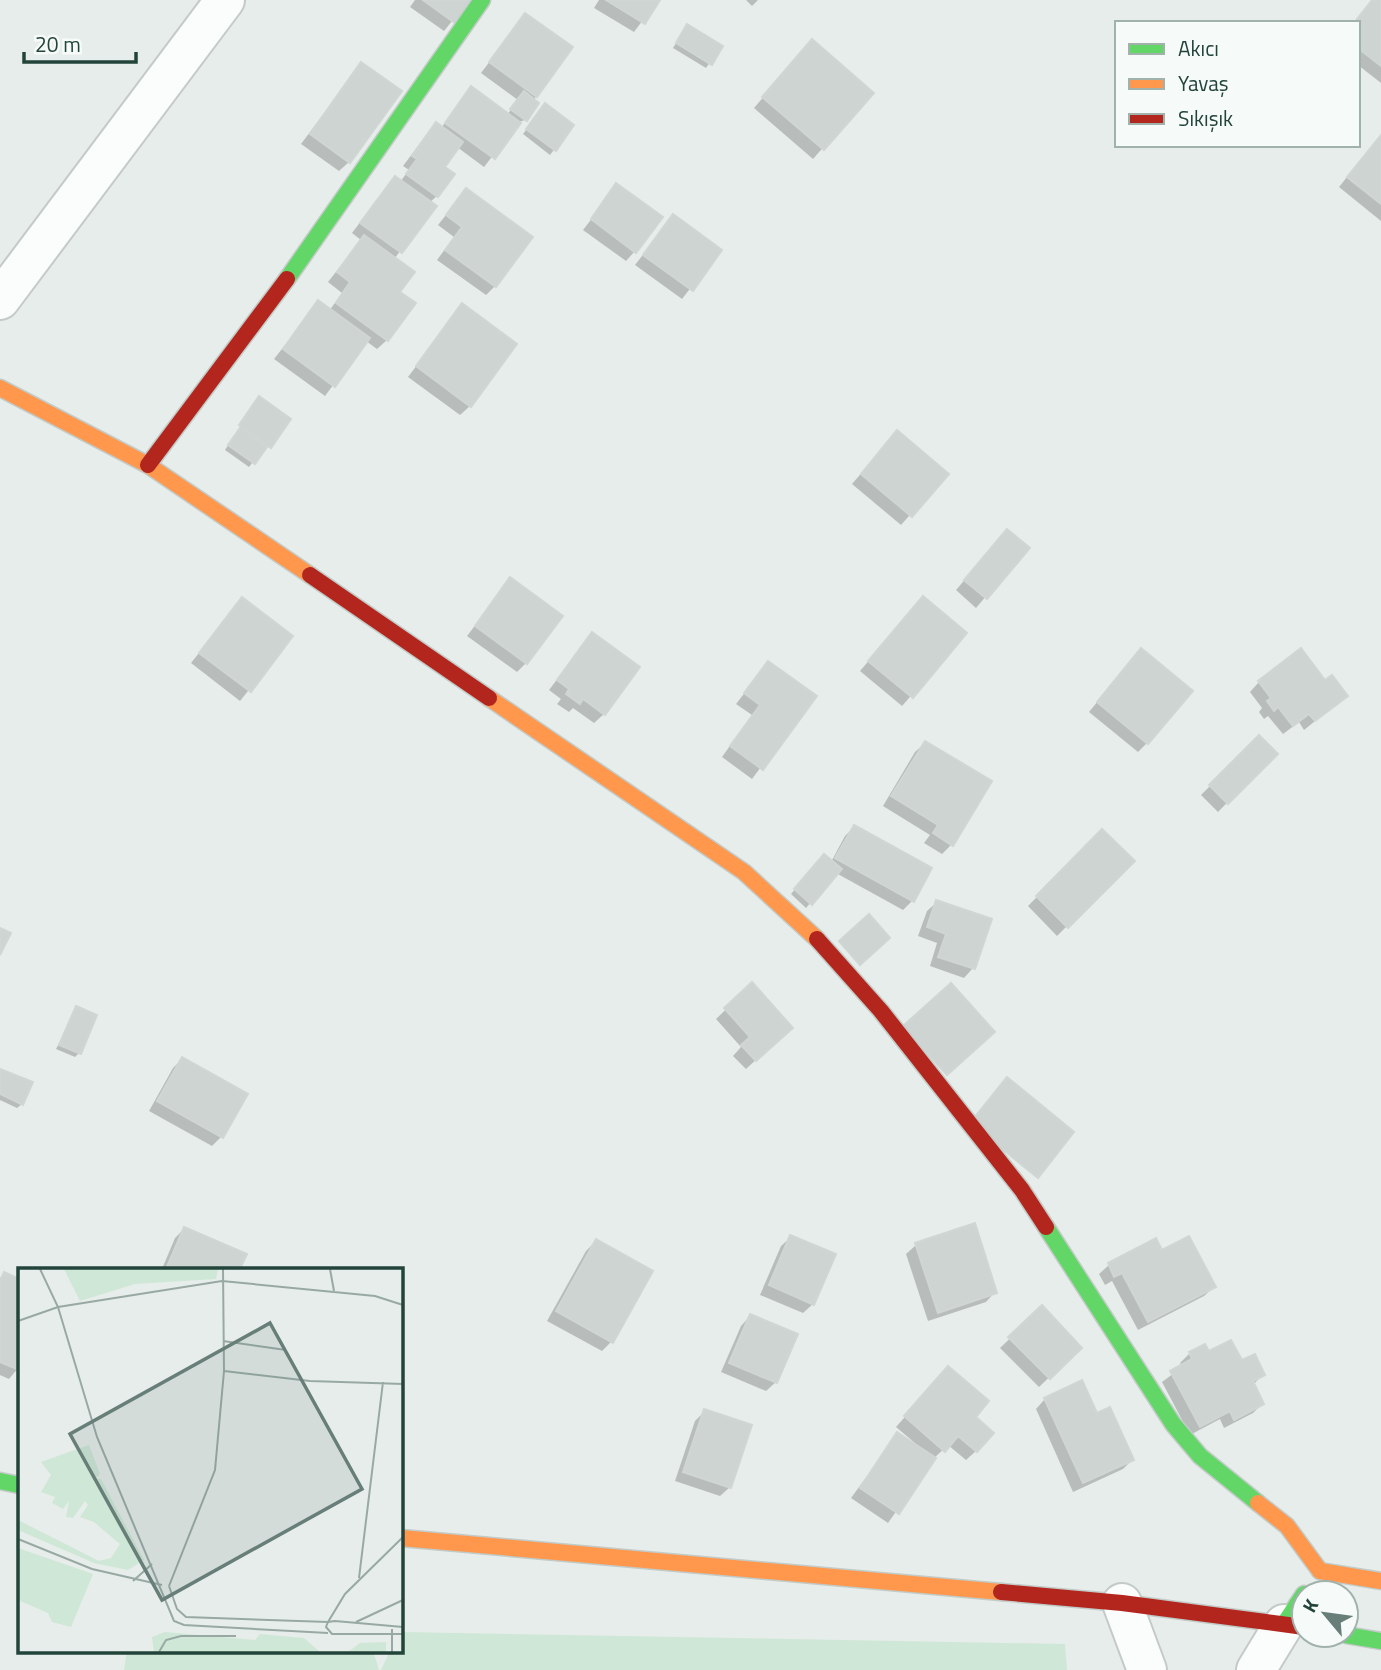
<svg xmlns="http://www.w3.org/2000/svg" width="1381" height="1670" viewBox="0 0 1381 1670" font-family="'Titillium Web',sans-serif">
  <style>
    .green { fill: #cfe7d6 }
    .shadow { fill: #0003 }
    .building { fill: #ced4d2; stroke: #d0d6d3; stroke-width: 2 }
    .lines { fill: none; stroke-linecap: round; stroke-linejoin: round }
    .street-casing { stroke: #c4cac7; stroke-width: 42 }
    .fast-casing { stroke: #c2cbc7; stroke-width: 19 }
    .slow-casing { stroke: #c2cbc7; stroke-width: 19 }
    .jam-casing { stroke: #c2cbc7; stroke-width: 19 }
    .street { stroke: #fbfcfc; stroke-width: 38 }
    .fast { stroke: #63d668; stroke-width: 16 }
    .slow { stroke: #ff974d; stroke-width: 16 }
    .jam { stroke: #b3261e; stroke-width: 16 }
    .inset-road { fill: none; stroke: #98a9a4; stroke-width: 2 }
    .view { fill: #677f78; fill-opacity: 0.15; stroke: #677f78; stroke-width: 3.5 }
    .inset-edge { fill: none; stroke: #22443a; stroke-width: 3.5 }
  </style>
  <rect width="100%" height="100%" fill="#e7edea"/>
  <g class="green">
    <polygon points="401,1632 1065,1644 1067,1670 381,1670 390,1651 401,1651"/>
    <polygon points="127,1651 373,1651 379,1670 124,1670"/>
  </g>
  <g class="shadow">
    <polygon points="415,0 469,0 444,31 410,7"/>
    <polygon points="599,0 658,0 634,32 594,8"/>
    <polygon points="746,0 758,0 752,6"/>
    <polygon points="1372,0 1381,0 1381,83 1358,65 1358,23"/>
    <polygon points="525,15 536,96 525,120 519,122 484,167 457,147 442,167 437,196 429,203 434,207 394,259 398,292 387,340 377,349 366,341 325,396 274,359 318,303 329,311 342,293 328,282 361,240 352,233 386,188 395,178 400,182 409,170 403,166 427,134 436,124 441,128 471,89 507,115 518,100 481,73"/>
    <polygon points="687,26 721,46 706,68 673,48"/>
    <polygon points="803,51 871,93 813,159 754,108"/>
    <polygon points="361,64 349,162 339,171 301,144"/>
    <polygon points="541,110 572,126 550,155 523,134"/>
    <polygon points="1381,135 1381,221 1339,187"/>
    <polygon points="617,186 635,251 626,261 583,230"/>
    <polygon points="466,190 495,286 486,295 437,260 454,237 438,225"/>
    <polygon points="673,216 720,250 682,299 635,265"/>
    <polygon points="462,306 470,406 460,415 408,377"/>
    <polygon points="255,403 269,446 263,449 249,467 225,450"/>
    <polygon points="888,442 946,474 901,525 852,484"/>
    <polygon points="998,541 1027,548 976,608 956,590"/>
    <polygon points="510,580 526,663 517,672 467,636"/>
    <polygon points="242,599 291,637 240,701 191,663"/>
    <polygon points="914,608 965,634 902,706 860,671"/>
    <polygon points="592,634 604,714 594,723 573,708 569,712 557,704 561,699 549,690"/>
    <polygon points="1132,660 1147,743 1138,752 1089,712"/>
    <polygon points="768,663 814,696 752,779 722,757 752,715 736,704"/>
    <polygon points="1259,682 1325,683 1346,696 1304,730 1299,722 1283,734 1268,716 1264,719 1259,712 1262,708 1250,692"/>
    <polygon points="1259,737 1275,754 1218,812 1201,795"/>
    <polygon points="925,743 952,844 942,854 924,843 930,835 883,806 915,752"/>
    <polygon points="854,827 912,901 903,910 836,873 806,908 791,894 820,860 831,862 845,836"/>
    <polygon points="1102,831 1132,861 1057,936 1028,906"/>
    <polygon points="937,902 973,968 964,978 930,966 937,943 918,936 927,911"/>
    <polygon points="752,984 781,1037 746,1069 733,1056 741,1047 716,1019"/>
    <polygon points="77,1008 79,1053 75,1057 56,1049"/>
    <polygon points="182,1059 221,1137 212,1146 149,1111 173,1068"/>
    <polygon points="0,1071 22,1104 17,1108 0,1100"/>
    <polygon points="184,1229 244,1255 238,1269 162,1269 175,1238"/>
    <polygon points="791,1237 813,1304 803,1313 760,1295 781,1246"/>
    <polygon points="1155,1240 1161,1253 1214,1287 1204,1296 1138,1330 1112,1281 1105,1285 1099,1274 1109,1265"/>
    <polygon points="596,1241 611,1342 602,1351 547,1321 586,1251"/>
    <polygon points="916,1245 995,1292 986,1302 928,1321 906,1254"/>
    <polygon points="4,1274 19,1281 19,1367 9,1379 0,1375 0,1278"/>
    <polygon points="1042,1308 1080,1348 1039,1387 1000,1348"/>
    <polygon points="750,1316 776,1382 766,1391 721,1372 741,1326"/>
    <polygon points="1190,1353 1208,1353 1241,1363 1263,1374 1253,1385 1262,1404 1253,1413 1224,1428 1220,1419 1190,1435 1162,1382 1182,1367 1180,1363"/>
    <polygon points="939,1378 973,1417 976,1451 966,1460 948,1445 933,1459 888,1523 851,1498 898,1434 915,1443 896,1427"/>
    <polygon points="1045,1399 1096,1416 1132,1460 1123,1469 1073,1492 1036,1409"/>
    <polygon points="705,1411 730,1487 720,1496 675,1481 695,1421"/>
  </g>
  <g class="building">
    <polygon points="423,0 471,0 455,23"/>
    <polygon points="606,0 660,0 645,24"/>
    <polygon points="1372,0 1381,0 1381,66 1358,48 1358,23 1354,23"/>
    <polygon points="525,13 573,47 537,97 489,62"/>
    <polygon points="687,24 723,46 712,65 676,43"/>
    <polygon points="812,39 874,93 824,150 762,97"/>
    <polygon points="361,62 402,91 350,163 310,134"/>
    <polygon points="471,86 521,123 495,159 445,123"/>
    <polygon points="524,91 539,103 527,121 510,109"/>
    <polygon points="545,103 574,125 556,151 526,129"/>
    <polygon points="436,122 463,142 445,167 455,174 438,197 406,174 417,159 412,156"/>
    <polygon points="1381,135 1381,204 1347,177"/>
    <polygon points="395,176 437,206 402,253 360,223"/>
    <polygon points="616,183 663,217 636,253 591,219"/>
    <polygon points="466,188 533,237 496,287 445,250 462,227 446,215"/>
    <polygon points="673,214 722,250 693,291 643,255"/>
    <polygon points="364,235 415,272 400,292 416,303 388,341 336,303 350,282 337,272"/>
    <polygon points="318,300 370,338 335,387 283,349"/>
    <polygon points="462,303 517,344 471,407 416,366"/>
    <polygon points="259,396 291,419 271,448 239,425"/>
    <polygon points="240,428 267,447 255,464 228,445"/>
    <polygon points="897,430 949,474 912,517 861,474"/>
    <polygon points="1007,529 1030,548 987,599 964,580"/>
    <polygon points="510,577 563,616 527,664 475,626"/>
    <polygon points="923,596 967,633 913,698 868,661"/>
    <polygon points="242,597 293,636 251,692 199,653"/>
    <polygon points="592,632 640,667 605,715 583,699 580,704 566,694 569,689 557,680"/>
    <polygon points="1141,648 1193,691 1148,744 1097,702"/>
    <polygon points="1301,648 1325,680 1332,675 1348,696 1315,721 1309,714 1293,726 1278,707 1274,711 1267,701 1271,698 1258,681"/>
    <polygon points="768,661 817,696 763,770 730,746 760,705 744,693"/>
    <polygon points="1259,735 1278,754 1228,804 1209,785"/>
    <polygon points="925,741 992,781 953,846 933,833 938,825 891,796"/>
    <polygon points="854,825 932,868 914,902 835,858"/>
    <polygon points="1102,829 1135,861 1068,928 1036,896"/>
    <polygon points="824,854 842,869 812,905 794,889"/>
    <polygon points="936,900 992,919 975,969 938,957 946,934 927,927"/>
    <polygon points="869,914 890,938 860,965 839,941"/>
    <polygon points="0,928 11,933 0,955"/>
    <polygon points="752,982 793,1028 756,1061 741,1045 750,1037 724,1008"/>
    <polygon points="951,983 995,1032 947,1075 903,1026"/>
    <polygon points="76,1006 97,1015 81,1054 59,1045"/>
    <polygon points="182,1057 248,1094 223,1138 157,1101"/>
    <polygon points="0,1069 33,1082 23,1105 0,1094"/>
    <polygon points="1007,1077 1074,1132 1038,1178 970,1123"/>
    <polygon points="975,1223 997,1293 938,1313 915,1243"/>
    <polygon points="184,1227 247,1254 240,1269 166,1269"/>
    <polygon points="790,1235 836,1254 814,1305 769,1285"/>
    <polygon points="1189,1236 1216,1287 1148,1322 1122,1273 1114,1277 1108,1263 1156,1238 1162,1250"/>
    <polygon points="596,1239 653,1271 613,1343 556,1311"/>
    <polygon points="4,1272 19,1279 19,1370 0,1362 0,1281"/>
    <polygon points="1042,1305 1082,1348 1050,1379 1008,1337"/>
    <polygon points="750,1314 798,1334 777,1383 729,1363"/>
    <polygon points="1231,1340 1242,1360 1255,1354 1265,1375 1253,1381 1264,1404 1234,1420 1230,1411 1200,1427 1170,1371 1192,1359 1189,1352 1205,1344 1209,1351"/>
    <polygon points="948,1366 989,1401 976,1417 994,1433 977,1452 958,1436 945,1452 904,1416"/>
    <polygon points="1082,1380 1097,1413 1110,1407 1134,1460 1083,1483 1044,1398"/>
    <polygon points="704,1409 752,1425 731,1488 683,1472"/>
    <polygon points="897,1432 936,1458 899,1514 860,1488"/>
  </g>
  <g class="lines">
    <g class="street-casing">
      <g id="street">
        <polyline points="0,300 225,0"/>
        <polyline points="1122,1603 1147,1670"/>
        <polyline points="1256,1670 1284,1624"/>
      </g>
    </g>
    <g class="fast-casing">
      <g id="fast">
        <polyline points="287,279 482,0"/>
        <polyline points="1046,1227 1173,1424 1200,1456 1258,1503"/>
        <polyline points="0,1481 19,1485"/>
        <polyline points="1284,1624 1304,1594"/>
        <polyline points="1346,1635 1381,1641"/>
      </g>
    </g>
    <g class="slow-casing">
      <g id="slow">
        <polyline points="0,388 148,465 310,575"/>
        <polyline points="489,698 744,872 817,939"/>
        <polyline points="1258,1503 1287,1526 1320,1571"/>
        <polyline points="401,1538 1001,1592"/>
        <polyline points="1320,1571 1381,1581"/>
      </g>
    </g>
    <g class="jam-casing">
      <g id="jam">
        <polyline points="148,465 287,279"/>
        <polyline points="310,575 489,698"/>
        <polyline points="817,939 881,1011 1022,1190 1046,1227"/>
        <polyline points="1001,1592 1122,1603 1304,1627"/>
      </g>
    </g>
    <use href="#street" class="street"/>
    <use href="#fast" class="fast"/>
    <use href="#slow" class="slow"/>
    <use href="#jam" class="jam"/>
  </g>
  <g transform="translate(18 1268)">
    <rect width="385" height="385" fill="#e7edea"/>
    <path d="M 46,1 L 200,1 L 198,11 L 117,16 L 62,33 ZM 71,177 L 82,206 L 77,211 L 83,211 L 126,292 L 110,302 L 76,295 L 0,262 L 0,252 L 81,293 L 93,290 L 102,276 L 76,254 L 62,249 L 70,237 L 67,233 L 55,250 L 48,249 L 51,233 L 45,241 L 34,235 L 37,229 L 23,224 L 33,207 L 23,194 ZM 0,280 L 75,306 L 53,359 L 34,354 L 30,345 L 0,332 ZM 147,364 L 237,372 L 242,366 L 286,370 L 302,384 L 136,384 L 134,369 ZM 368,374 L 368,384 L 330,384 L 342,375 Z" fill="#cfe7d6"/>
    <path class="inset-road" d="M 22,1 L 40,39 L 79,169 L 156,353 L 166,357 L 310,365M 312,1 L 316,23M 0,53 L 40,39 L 204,13 L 357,28 L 385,37M 205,73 L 268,82M 206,103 L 292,113 L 385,116M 0,271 L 74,301 L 144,317M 341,310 L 365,114M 115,313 L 134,296M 151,318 L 197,202 L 206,103 L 205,1M 151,318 L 159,341 L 168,349 L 310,354 L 327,326 L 385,269M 338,354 L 385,332M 385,359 L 317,353 L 310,354 L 308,359 L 314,366 L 385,366M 141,384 L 148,372 L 163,368 L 218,368M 374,384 L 374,361"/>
    <path class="view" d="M 252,55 L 344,221 L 144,332 L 52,166 Z"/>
    <rect width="385" height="385" class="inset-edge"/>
  </g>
  <rect x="1115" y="21" width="245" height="126" fill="#f6fbf9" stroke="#a1b2ad" stroke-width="2"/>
  <rect x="1129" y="44" width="35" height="10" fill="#63d668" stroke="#a1b2ad" stroke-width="2"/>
  <text x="1178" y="56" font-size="21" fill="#22443a">Akıcı</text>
  <rect x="1129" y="79" width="35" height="10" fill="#ff974d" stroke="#a1b2ad" stroke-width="2"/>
  <text x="1178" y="91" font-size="21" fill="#22443a">Yavaş</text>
  <rect x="1129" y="114" width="35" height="10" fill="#b3261e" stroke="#a1b2ad" stroke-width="2"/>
  <text x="1178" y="126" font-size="21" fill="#22443a">Sıkışık</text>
  <g transform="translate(1325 1614) rotate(299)"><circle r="33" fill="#f6fbf9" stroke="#a1b2ad" stroke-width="2"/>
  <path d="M0-5L12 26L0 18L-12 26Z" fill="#677f78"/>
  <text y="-10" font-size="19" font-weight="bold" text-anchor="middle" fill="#22443a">K</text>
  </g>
  <path d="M24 52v10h112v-10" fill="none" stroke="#22443a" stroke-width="3.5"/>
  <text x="35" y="52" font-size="21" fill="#22443a" stroke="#f6fbf9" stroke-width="5" paint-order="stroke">20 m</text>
</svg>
